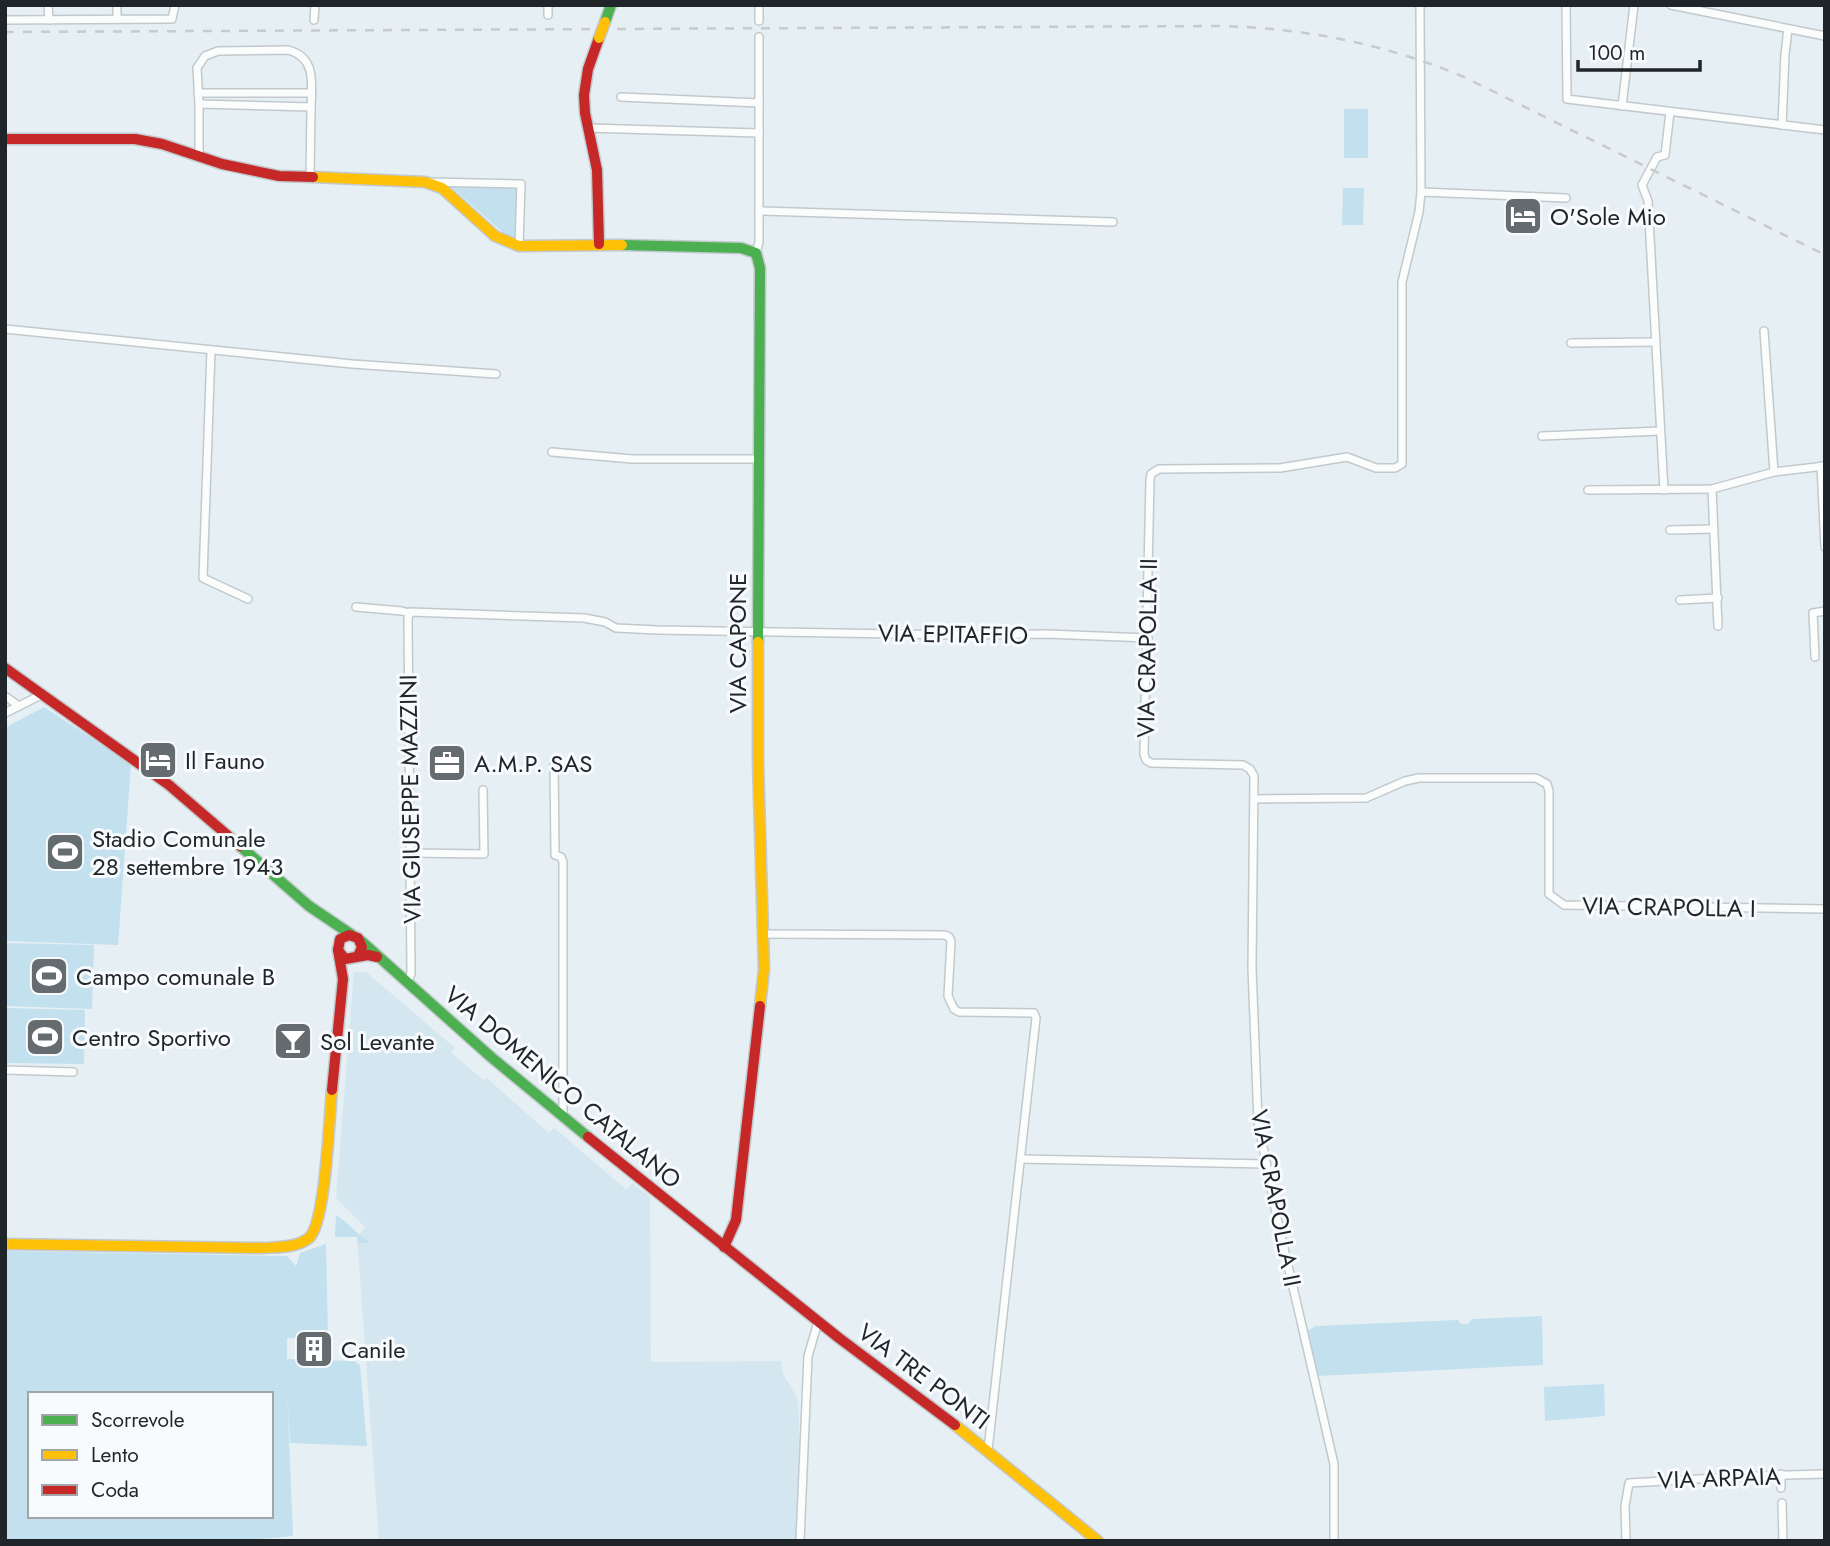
<svg xmlns="http://www.w3.org/2000/svg" width="1830" height="1546" viewBox="0 0 1830 1546" font-family="Jost,sans-serif">
  <style>
    .built { fill: #d4e6ef }
    .green { fill: #c3e0ee; fill-rule: evenodd }
    .lines { fill: none; stroke-linecap: round; stroke-linejoin: round }
    .street-casing { stroke: #c2c9cd; stroke-width: 10 }
    .fast-casing { stroke: #c2c9cd; stroke-width: 13 }
    .slow-casing { stroke: #c2c9cd; stroke-width: 13 }
    .jam-casing { stroke: #c2c9cd; stroke-width: 13 }
    .street { stroke: #fbfdfd; stroke-width: 7 }
    .fast { stroke: #4caf50; stroke-width: 10 }
    .slow { stroke: #ffc107; stroke-width: 10 }
    .jam { stroke: #c62828; stroke-width: 10 }
    .rail { stroke: #c8cacc; stroke-width: 2.5; stroke-dasharray: 9 9; stroke-linecap: butt }
    .slow-bridge-casing { stroke: #c2c9cd; stroke-width: 13; stroke-linecap: butt }
    .slow-bridge { stroke: #ffc107; stroke-width: 10 }
    .labels { text-anchor: middle; dominant-baseline: central; stroke-width: 6; stroke-linejoin: round; paint-order: stroke }
    .poi-label { font-size: 24px; fill: #1f2528; stroke: #f8fbfd; text-anchor: start }
    .street-label { font-size: 24px; fill: #1f2528; stroke: #f8fbfd }
  </style>
  <rect width="100%" height="100%" fill="#e6eff4"/>
  <polygon class="built" points="354,972 366,972 455,1048 451,1053 484,1080 487,1078 549,1133 554,1128 627,1190 632,1183 650,1197 651,1362 781,1361 783,1374 797,1397 799,1418 797,1541 379,1541 357,1237 365,1227 336,1198"/>
  <g class="green">
    <rect x="1344" y="109" width="24" height="49"/>
    <polygon points="450,186 518,188 516,240 506,235"/>
    <polygon points="1343,188 1364,188 1363,225 1342,225"/>
    <polygon points="44,707 131,764 118,945 5,941 5,728"/>
    <polygon points="5,943 94,945 92,1009 5,1006"/>
    <polygon points="5,1008 85,1010 84,1064 5,1063"/>
    <path d="M 336,1215 C 350,1223 355,1234 371,1243 L 358,1243 L 357,1237 L 335,1237 Z"/>
    <path d="M 326,1244 L 328,1339 L 287,1338 L 287,1359 L 354,1361 L 360,1365 L 367,1446 L 290,1443 L 287,1389 L 293,1536 L 238,1541 L 7,1541 L 5,1251 L 287,1256 L 296,1266 L 300,1253 ZM 30,1394 L 271,1394 L 271,1516 L 30,1516 Z"/>
    <polygon points="1542,1316 1543,1365 1317,1376 1308,1330 1316,1326 1458,1320 1461,1324 1468,1324 1472,1319"/>
    <polygon points="1604,1384 1605,1416 1545,1421 1544,1387"/>
  </g>
  <g class="lines">
    <g class="street-casing">
      <g id="street">
        <polyline points="48,5 49,20"/>
        <polyline points="117,5 117,19"/>
        <polyline points="1566,5 1567,99 1825,130"/>
        <polyline points="1671,5 1825,36"/>
        <polyline points="548,15 548,5"/>
        <polyline points="5,20 172,19 175,5"/>
        <polyline points="314,20 315,5"/>
        <polyline points="759,21 759,5"/>
        <polyline points="198,93 311,93"/>
        <polyline points="621,97 759,103"/>
        <path d="M 199,104 L 197,68 L 205,56 L 218,51 L 288,50 C 316,57 312,83 311,107"/>
        <polyline points="1622,106 1634,5"/>
        <polyline points="1782,125 1785,54 1788,29"/>
        <polyline points="588,128 759,133"/>
        <polyline points="199,157 199,104 311,107 310,178"/>
        <polyline points="430,182 521,184 519,246"/>
        <polyline points="1421,192 1566,198"/>
        <polyline points="759,211 1113,222"/>
        <polyline points="756,253 759,242 759,37"/>
        <polyline points="5,329 352,364 496,374"/>
        <polyline points="1764,331 1774,472"/>
        <polyline points="1571,343 1655,342"/>
        <polyline points="211,350 203,578 248,599"/>
        <polyline points="1542,436 1660,431"/>
        <polyline points="552,452 632,459 760,459"/>
        <polyline points="1821,466 1825,547"/>
        <polyline points="1712,489 1718,626"/>
        <polyline points="1588,490 1712,489 1774,472 1825,466"/>
        <polyline points="1664,490 1648,201 1642,185 1657,157 1665,155 1670,112"/>
        <polyline points="1670,530 1713,529"/>
        <polyline points="1680,600 1718,598"/>
        <polyline points="356,607 402,611 409,613"/>
        <polyline points="1815,657 1813,613 1825,611"/>
        <polyline points="5,696 19,706"/>
        <polyline points="5,713 41,695"/>
        <polyline points="554,761 555,855 561,857 563,862 563,1116"/>
        <polyline points="1255,799 1366,798 1405,781 1419,778 1536,778 1547,784 1549,791 1549,894 1564,905 1825,909"/>
        <polyline points="410,853 484,854 483,790"/>
        <polyline points="764,934 945,935 949,937 951,941 948,996 954,1009 959,1012 1034,1013 1036,1018 988,1450"/>
        <polyline points="407,983 411,974 408,618 410,612 584,618 605,622 616,628 657,630 957,635 1047,634 1148,638"/>
        <polyline points="5,1070 73,1072"/>
        <polyline points="1021,1159 1266,1164"/>
        <polyline points="1781,1474 1781,1488"/>
        <polyline points="1782,1503 1783,1541"/>
        <polyline points="800,1541 808,1356 818,1322"/>
        <polyline points="1334,1541 1334,1464 1277,1218 1258,1121 1252,968 1254,776 1250,769 1243,765 1151,763 1146,760 1144,754 1150,480 1151,474 1159,469 1280,468 1347,457 1376,468 1395,468 1402,464 1402,282 1419,212 1421,192 1420,5"/>
        <polyline points="1626,1541 1625,1506 1629,1483 1752,1476 1825,1474"/>
      </g>
    </g>
    <g class="fast-casing">
      <g id="fast">
        <polyline points="605,22 611,5"/>
        <polyline points="622,245 741,248 756,253 760,268 758,642"/>
        <polyline points="240,846 309,906 352,935"/>
        <polyline points="360,940 491,1057 588,1137"/>
      </g>
    </g>
    <g class="slow-casing">
      <g id="slow">
        <polyline points="313,177 425,182 442,188 495,236 519,246 622,245"/>
        <polyline points="758,642 758,761 764,969 760,1006"/>
        <path d="M 5,1244 L 262,1248 C 278,1247 296,1248 309,1238 C 326,1222 329,1117 332,1090"/>
        <polyline points="955,1425 1098,1541"/>
      </g>
    </g>
    <g class="jam-casing">
      <g id="jam">
        <polyline points="599,38 588,69 584,95 585,113 597,170 599,244"/>
        <polyline points="5,139 135,139 162,144 222,164 279,176 313,177"/>
        <polyline points="5,668 169,785 240,846"/>
        <polyline points="358,956 362,947 358,938 349,935 340,939 338,950 345,959 368,955 377,957"/>
        <polyline points="332,1090 343,979 338,950"/>
        <polyline points="588,1137 839,1338 955,1425"/>
        <polyline points="724,1247 736,1220 760,1006"/>
      </g>
    </g>
    <use href="#street" class="street"/>
    <use href="#fast" class="fast"/>
    <use href="#slow" class="slow"/>
    <use href="#jam" class="jam"/>
    <path class="rail" d="M 5,32 L 1220,26 C 1305,28 1386,44 1464,77 L 1825,255"/>
    <g class="slow-bridge-casing">
      <polyline id="slow-bridge" points="599,38 605,22"/>
    </g>
    <use href="#slow-bridge" class="slow-bridge"/>
  </g>
  <defs>
    <g id="hotel-square" transform="scale(2.0125)"><rect x="-9" y="-9" width="18" height="18" rx="4" fill="#656c6f" stroke="#f8fbfd"/><path d="M-6-4.5h1.5V1H6V5H4.5V3h-9V5H-6ZM-4 0a1.8 1.8 0 1 1 3.6 0ZM.5 0V-2.5h3Q6-2.5 6 0Z" fill="#fff"/></g>
    <g id="office-square" transform="scale(2.0125)"><rect x="-9" y="-9" width="18" height="18" rx="4" fill="#656c6f" stroke="#f8fbfd"/><path d="M-6-3h4V-5.5h4V-3h4V5H-6ZM-1-4.5V-3h2v-1.5ZM-6 0V1H6V0Z" fill="#fff"/></g>
    <g id="stadium-square" transform="scale(2.0125)"><rect x="-9" y="-9" width="18" height="18" rx="4" fill="#656c6f" stroke="#f8fbfd"/><path d="M0-5a6.5 5 0 1 0 0 10a6.5 5 0 1 0 0-10ZM-3.5-1.8h7v3.6h-7Z" fill="#fff"/></g>
    <g id="bar-square" transform="scale(2.0125)"><rect x="-9" y="-9" width="18" height="18" rx="4" fill="#656c6f" stroke="#f8fbfd"/><path d="M-6-5H6L.8 .8V4.5H3.5V6h-7V4.5H-.8V.8Z" fill="#fff"/></g>
    <g id="building-square" transform="scale(2.0125)"><rect x="-9" y="-9" width="18" height="18" rx="4" fill="#656c6f" stroke="#f8fbfd"/><path d="M-4-6H4V6H1V3H-1V6H-4ZM-2.5-4.3h1.7v1.8h-1.7ZM.8-4.3h1.7v1.8H.8ZM-2.5-1h1.7V.8h-1.7ZM.8-1h1.7V.8H.8Z" fill="#fff"/></g>
  </defs>
  <g fill-rule="evenodd">
    <use href="#hotel-square" x="1523" y="216"/>
    <use href="#hotel-square" x="158" y="760"/>
    <use href="#office-square" x="447" y="763"/>
    <use href="#stadium-square" x="65" y="852"/>
    <use href="#stadium-square" x="49" y="976"/>
    <use href="#stadium-square" x="45" y="1037"/>
    <use href="#bar-square" x="293" y="1041"/>
    <use href="#building-square" x="314" y="1349"/>
  </g>
  <g class="labels">
    <g class="poi-label">
      <text x="1550" y="216">O'Sole Mio</text>
      <text x="185" y="760">Il Fauno</text>
      <text x="474" y="763">A.M.P. SAS</text>
      <text x="92" y="838">Stadio Comunale<tspan x="92" dy="28">28 settembre 1943</tspan></text>
      <text x="76" y="976">Campo comunale B</text>
      <text x="72" y="1037">Centro Sportivo</text>
      <text x="320" y="1041">Sol Levante</text>
      <text x="341" y="1349">Canile</text>
    </g>
    <g class="street-label">
      <text transform="translate(953 634) rotate(1)">VIA EPITAFFIO</text>
      <text transform="translate(737 643) rotate(-90)">VIA CAPONE</text>
      <text transform="translate(1147 648) rotate(-89)">VIA CRAPOLLA II</text>
      <text transform="translate(410 799) rotate(-91)">VIA GIUSEPPE MAZZINI</text>
      <text transform="translate(1669 907) rotate(1)">VIA CRAPOLLA I</text>
      <text transform="translate(563 1087) rotate(40)">VIA DOMENICO CATALANO</text>
      <text transform="translate(1276 1198) rotate(79)">VIA CRAPOLLA II</text>
      <text transform="translate(924 1376) rotate(37)">VIA TRE PONTI</text>
      <text transform="translate(1719 1478) rotate(-2)">VIA ARPAIA</text>
    </g>
  </g>
  <rect width="1830" height="1546" fill="none" stroke="#1f2528" stroke-width="14"/>
  <rect x="28" y="1392" width="245" height="126" fill="#f8fbfd" stroke="#a1a5a8" stroke-width="2"/>
  <rect x="42" y="1415" width="35" height="10" fill="#4caf50" stroke="#a1a5a8" stroke-width="2"/>
  <text x="91" y="1427" font-size="21" fill="#1f2528">Scorrevole</text>
  <rect x="42" y="1450" width="35" height="10" fill="#ffc107" stroke="#a1a5a8" stroke-width="2"/>
  <text x="91" y="1462" font-size="21" fill="#1f2528">Lento</text>
  <rect x="42" y="1485" width="35" height="10" fill="#c62828" stroke="#a1a5a8" stroke-width="2"/>
  <text x="91" y="1497" font-size="21" fill="#1f2528">Coda</text>
  <path d="M1578 60v10h122v-10" fill="none" stroke="#1f2528" stroke-width="3.5"/>
  <text x="1588" y="60" font-size="21" fill="#1f2528" stroke="#f8fbfd" stroke-width="5" paint-order="stroke">100 m</text>
</svg>
